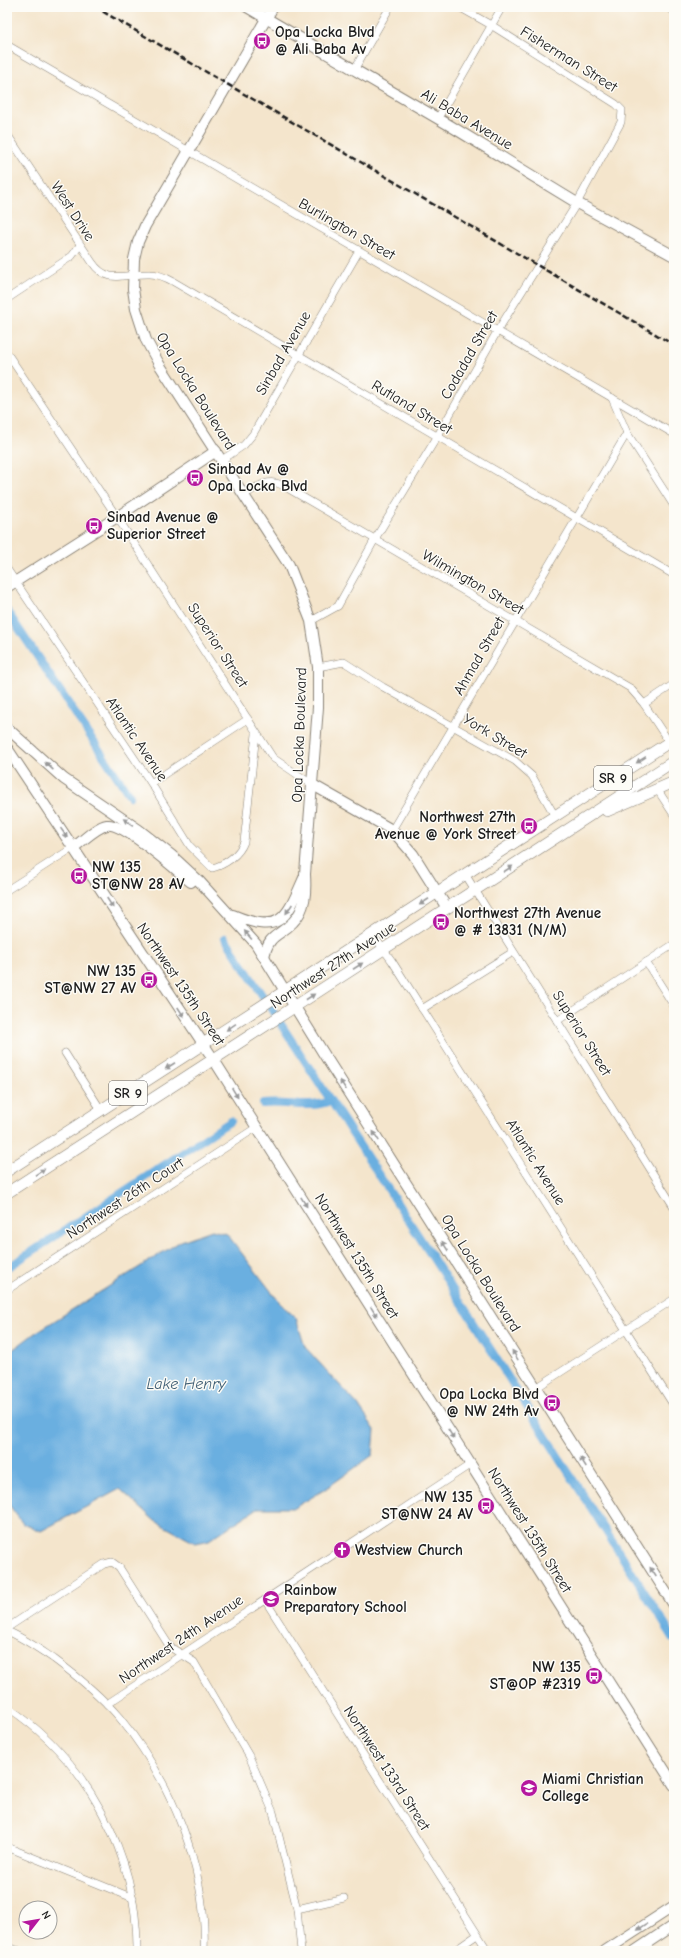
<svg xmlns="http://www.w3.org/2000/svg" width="681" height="1958" viewBox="0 0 681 1958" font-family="'Comic Neue',sans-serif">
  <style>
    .water { fill: #6aafe0; stroke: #43667e }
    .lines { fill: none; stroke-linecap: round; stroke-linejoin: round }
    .canal { stroke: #6aafe0; stroke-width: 8 }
    .street-casing { stroke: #888074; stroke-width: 8 }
    .secondary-casing { stroke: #888074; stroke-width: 12 }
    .primary-casing { stroke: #888074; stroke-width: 12 }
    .street { stroke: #fff; stroke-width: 7 }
    .secondary { stroke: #fff; stroke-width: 10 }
    .primary { stroke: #fff; stroke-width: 11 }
    .rail { stroke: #1c1c1c; stroke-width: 2.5; stroke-dasharray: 6 3; stroke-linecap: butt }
    .oneway { fill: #999 }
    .labels { text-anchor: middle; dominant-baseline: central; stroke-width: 3; stroke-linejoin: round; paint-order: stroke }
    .shield { fill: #fdfcf7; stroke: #605f5e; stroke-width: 1 }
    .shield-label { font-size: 14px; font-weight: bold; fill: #1c1c1c }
    .poi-label { font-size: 15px; font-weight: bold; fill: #1c1c1c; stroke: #fdfcf7; text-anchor: start }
    .street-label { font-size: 15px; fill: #1c1c1c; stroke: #fdfcf7 }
    .water-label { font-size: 16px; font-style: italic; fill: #3f5e74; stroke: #fdfcf7 }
  </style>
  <rect width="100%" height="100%" fill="#fdfcf7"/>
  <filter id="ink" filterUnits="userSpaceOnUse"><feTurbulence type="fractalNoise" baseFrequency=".025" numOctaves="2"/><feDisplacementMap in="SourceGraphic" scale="8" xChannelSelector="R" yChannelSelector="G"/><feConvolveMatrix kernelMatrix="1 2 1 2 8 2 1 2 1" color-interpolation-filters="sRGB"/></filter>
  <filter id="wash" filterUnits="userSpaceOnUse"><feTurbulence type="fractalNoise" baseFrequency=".012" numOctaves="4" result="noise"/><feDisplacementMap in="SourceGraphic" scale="16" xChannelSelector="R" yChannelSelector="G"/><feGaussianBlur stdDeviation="0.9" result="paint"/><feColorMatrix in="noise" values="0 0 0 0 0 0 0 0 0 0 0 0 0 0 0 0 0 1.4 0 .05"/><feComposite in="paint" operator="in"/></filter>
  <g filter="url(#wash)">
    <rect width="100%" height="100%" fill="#f4e5cc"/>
    <polygon class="water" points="212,1230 227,1234 281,1304 296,1318 305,1347 358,1405 375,1430 373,1455 324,1490 294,1508 258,1508 209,1540 195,1543 155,1521 120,1489 41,1531 23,1524 7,1502 7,1354 35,1333 181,1241"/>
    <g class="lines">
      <g class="canal">
        <polyline points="7,611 130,796"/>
        <polyline points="225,938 429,1252 674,1639"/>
        <path d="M 263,1104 C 286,1101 309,1110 330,1101"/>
        <polyline points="7,1268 231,1121"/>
      </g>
    </g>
  </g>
  <g filter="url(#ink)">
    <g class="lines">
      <g class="street-casing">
        <g id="street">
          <polyline points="666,7 674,11"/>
          <polyline points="7,45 674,434"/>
          <polyline points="354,70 390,7"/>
          <polyline points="438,118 502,7"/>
          <path d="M 7,134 L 92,262 C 108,286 126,273 150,274 C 158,274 167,278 174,282 L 674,575"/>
          <polyline points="7,299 72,256 80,245"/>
          <polyline points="7,353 117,517 273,758 313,785"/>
          <polyline points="612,398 627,433 674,506"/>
          <polyline points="222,460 244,445 253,434 359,251"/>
          <path d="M 244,495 C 257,487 267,478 282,485 L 630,688 L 644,704 L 669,742"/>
          <path d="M 7,569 L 151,783 L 190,846 L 212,868 C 225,865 239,855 244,842 L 256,734"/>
          <polyline points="311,621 338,606 375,539 437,437 498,330 577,203 621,122 622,110 616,104 491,25 459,7"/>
          <polyline points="318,667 344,662 383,687 515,761 532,776 555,816"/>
          <polyline points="644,704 674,684"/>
          <polyline points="151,783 248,719"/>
          <polyline points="657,789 674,815"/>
          <polyline points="392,830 627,433"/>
          <polyline points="465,874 674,1207"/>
          <polyline points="7,890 74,847"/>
          <polyline points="373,935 392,961 674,1406"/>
          <polyline points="646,962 674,1006"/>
          <polyline points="422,1009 513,952"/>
          <polyline points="557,1021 674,944"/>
          <polyline points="65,1053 101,1110"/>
          <polyline points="7,1290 257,1127"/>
          <polyline points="536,1388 674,1299"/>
          <polyline points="265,1600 488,1951"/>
          <polyline points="7,1628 104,1564 112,1562 119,1567 170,1647 194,1662 249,1756 273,1812 297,1909 301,1951"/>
          <path d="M 7,1631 C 24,1638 39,1649 54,1659 C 77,1676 100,1695 119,1717 C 171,1780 208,1869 204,1951"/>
          <polyline points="107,1704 471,1464"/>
          <path d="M 7,1707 C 87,1759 138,1856 137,1951"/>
          <polyline points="7,1847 133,1898"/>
          <polyline points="297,1909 344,1898"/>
          <polyline points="7,1947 20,1951"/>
          <polyline points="454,1951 477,1935"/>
        </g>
      </g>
      <g class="secondary-casing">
        <g id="secondary">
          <polyline points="247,7 449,125 577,203 674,256"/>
          <polyline points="7,587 117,517 216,451"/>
          <polyline points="7,728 64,779 139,830 171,855 200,882 256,944 327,1059 674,1605"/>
          <polyline points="7,748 214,1060 674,1785"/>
          <polyline points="313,785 392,830 413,854 447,908"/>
          <path d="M 74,847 C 83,841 96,827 107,825 C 124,822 177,871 191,882"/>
          <path d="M 233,915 C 281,935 286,919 304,878"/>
          <path d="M 264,957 C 269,933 279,937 293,922 C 306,909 306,891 305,874 L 318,707 L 318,667 L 311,621 L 289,565 L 159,364 L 146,340 L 136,309 L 133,289 L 134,259 L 138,242 L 145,226 L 273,7"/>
          <polyline points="605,1951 674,1906"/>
          <polyline points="635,1951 674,1925"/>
        </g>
      </g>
      <g class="primary-casing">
        <g id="primary">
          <polyline points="607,811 674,782"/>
          <polyline points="7,1171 674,739"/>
          <polyline points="7,1193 674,761"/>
        </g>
      </g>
      <use href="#street" class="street"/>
      <use href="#secondary" class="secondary"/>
      <use href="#primary" class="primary"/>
      <polyline class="rail" points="95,7 674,345"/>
    </g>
    <defs><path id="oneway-solid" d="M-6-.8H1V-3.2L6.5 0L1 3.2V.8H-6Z"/></defs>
    <g class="oneway">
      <use href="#oneway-solid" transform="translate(641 760) rotate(147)"/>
      <use href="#oneway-solid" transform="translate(49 766) rotate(-137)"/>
      <use href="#oneway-solid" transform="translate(128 822) rotate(-146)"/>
      <use href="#oneway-solid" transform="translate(64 833) rotate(55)"/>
      <use href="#oneway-solid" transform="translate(508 869) rotate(-33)"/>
      <use href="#oneway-solid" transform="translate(424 902) rotate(147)"/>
      <use href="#oneway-solid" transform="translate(110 903) rotate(57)"/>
      <use href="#oneway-solid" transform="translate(289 909) rotate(124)"/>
      <use href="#oneway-solid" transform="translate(248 935) rotate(-130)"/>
      <use href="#oneway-solid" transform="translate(358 966) rotate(-33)"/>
      <use href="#oneway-solid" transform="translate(310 997) rotate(-33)"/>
      <use href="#oneway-solid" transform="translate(181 1012) rotate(57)"/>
      <use href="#oneway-solid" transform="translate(231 1027) rotate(146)"/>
      <use href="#oneway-solid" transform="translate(170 1066) rotate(147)"/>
      <use href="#oneway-solid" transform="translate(343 1085) rotate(-123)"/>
      <use href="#oneway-solid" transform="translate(235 1093) rotate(58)"/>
      <use href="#oneway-solid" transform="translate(376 1136) rotate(-122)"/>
      <use href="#oneway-solid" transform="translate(40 1172) rotate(-33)"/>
      <use href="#oneway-solid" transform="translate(304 1202) rotate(58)"/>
      <use href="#oneway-solid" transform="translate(445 1246) rotate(-123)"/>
      <use href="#oneway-solid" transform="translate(374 1312) rotate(58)"/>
      <use href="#oneway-solid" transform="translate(515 1355) rotate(-122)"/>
      <use href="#oneway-solid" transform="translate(451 1434) rotate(58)"/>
      <use href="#oneway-solid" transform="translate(583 1462) rotate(-123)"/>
      <use href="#oneway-solid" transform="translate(653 1572) rotate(-123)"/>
      <use href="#oneway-solid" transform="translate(642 1927) rotate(146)"/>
    </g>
  </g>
  <defs>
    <g id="bus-disc" transform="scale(0.9)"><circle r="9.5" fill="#b5179e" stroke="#fdfcf7"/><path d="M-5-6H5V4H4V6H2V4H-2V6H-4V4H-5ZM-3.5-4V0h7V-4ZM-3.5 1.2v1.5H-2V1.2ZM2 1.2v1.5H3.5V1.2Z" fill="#fff"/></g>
    <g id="church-disc" transform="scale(0.9)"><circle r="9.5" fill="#b5179e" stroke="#fdfcf7"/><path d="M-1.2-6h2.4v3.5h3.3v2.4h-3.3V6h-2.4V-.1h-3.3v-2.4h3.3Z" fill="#fff"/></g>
    <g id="school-disc" transform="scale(0.9)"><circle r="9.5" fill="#b5179e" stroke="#fdfcf7"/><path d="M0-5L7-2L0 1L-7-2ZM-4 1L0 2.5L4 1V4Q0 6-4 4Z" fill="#fff"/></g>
  </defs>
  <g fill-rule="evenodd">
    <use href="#bus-disc" x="262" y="41"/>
    <use href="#bus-disc" x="195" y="478"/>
    <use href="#bus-disc" x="94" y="526"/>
    <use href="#bus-disc" x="529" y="826"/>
    <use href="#bus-disc" x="79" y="876"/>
    <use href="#bus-disc" x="441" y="922"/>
    <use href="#bus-disc" x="149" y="980"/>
    <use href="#bus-disc" x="552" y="1403"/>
    <use href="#bus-disc" x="486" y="1506"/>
    <use href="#church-disc" x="342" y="1550"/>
    <use href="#school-disc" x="271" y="1599"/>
    <use href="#bus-disc" x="594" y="1676"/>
    <use href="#school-disc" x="529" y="1788"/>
  </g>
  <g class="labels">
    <g class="shield">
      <rect x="594" y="766" width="38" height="24" rx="3"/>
      <rect x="109" y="1081" width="38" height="24" rx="3"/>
    </g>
    <g class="shield-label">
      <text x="613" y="778">SR 9</text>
      <text x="128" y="1093">SR 9</text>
    </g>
    <g class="poi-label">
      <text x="275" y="32">Opa Locka Blvd<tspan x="275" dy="17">@ Ali Baba Av</tspan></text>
      <text x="208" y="469">Sinbad Av @<tspan x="208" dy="17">Opa Locka Blvd</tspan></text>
      <text x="107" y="517">Sinbad Avenue @<tspan x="107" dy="17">Superior Street</tspan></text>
      <text x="516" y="817" text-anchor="end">Northwest 27th<tspan x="516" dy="17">Avenue @ York Street</tspan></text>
      <text x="92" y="867">NW 135<tspan x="92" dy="17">ST@NW 28 AV</tspan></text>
      <text x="454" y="913">Northwest 27th Avenue<tspan x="454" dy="17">@ # 13831 (N/M)</tspan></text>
      <text x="136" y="971" text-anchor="end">NW 135<tspan x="136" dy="17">ST@NW 27 AV</tspan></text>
      <text x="539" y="1394" text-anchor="end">Opa Locka Blvd<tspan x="539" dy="17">@ NW 24th Av</tspan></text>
      <text x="473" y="1497" text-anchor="end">NW 135<tspan x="473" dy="17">ST@NW 24 AV</tspan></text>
      <text x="355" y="1550">Westview Church</text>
      <text x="284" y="1590">Rainbow<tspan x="284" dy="17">Preparatory School</tspan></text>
      <text x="581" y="1667" text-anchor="end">NW 135<tspan x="581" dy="17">ST@OP #2319</tspan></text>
      <text x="542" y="1779">Miami Christian<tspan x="542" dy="17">College</tspan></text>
    </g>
    <g class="street-label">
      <text transform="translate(569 59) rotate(32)">Fisherman Street</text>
      <text transform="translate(467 119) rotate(31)">Ali Baba Avenue</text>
      <text transform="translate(73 211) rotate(57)">West Drive</text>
      <text transform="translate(347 229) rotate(30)">Burlington Street</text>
      <text transform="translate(283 353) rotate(-60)">Sinbad Avenue</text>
      <text transform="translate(469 355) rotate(-60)">Codadad Street</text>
      <text transform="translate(196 391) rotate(58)">Opa Locka Boulevard</text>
      <text transform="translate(412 407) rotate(31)">Rutland Street</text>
      <text transform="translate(473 582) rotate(30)">Wilmington Street</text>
      <text transform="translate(218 645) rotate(57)">Superior Street</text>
      <text transform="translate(479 656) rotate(-60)">Ahmad Street</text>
      <text transform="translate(299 735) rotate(-88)">Opa Locka Boulevard</text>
      <text transform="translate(495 736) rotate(31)">York Street</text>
      <text transform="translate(137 739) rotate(56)">Atlantic Avenue</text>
      <text transform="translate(333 965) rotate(-33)">Northwest 27th Avenue</text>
      <text transform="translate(181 984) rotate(56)">Northwest 135th Street</text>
      <text transform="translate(582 1033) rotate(58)">Superior Street</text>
      <text transform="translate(536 1162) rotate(58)">Atlantic Avenue</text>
      <text transform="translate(125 1198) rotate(-33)">Northwest 26th Court</text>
      <text transform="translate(357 1256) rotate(58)">Northwest 135th Street</text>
      <text transform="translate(481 1273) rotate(58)">Opa Locka Boulevard</text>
      <text transform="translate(530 1530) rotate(58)">Northwest 135th Street</text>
      <text transform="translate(181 1639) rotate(-34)">Northwest 24th Avenue</text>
      <text transform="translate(387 1768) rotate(57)">Northwest 133rd Street</text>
    </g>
    <g class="water-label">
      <text x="186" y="1384">Lake Henry</text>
    </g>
  </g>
  <rect width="681" height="1958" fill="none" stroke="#fdfcf7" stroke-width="24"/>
  <g transform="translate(38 1920) rotate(59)"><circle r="19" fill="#fdfcf7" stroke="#a3a29f"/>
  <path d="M0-3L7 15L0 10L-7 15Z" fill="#b5179e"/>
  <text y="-6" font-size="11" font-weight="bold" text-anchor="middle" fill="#1c1c1c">N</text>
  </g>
</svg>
